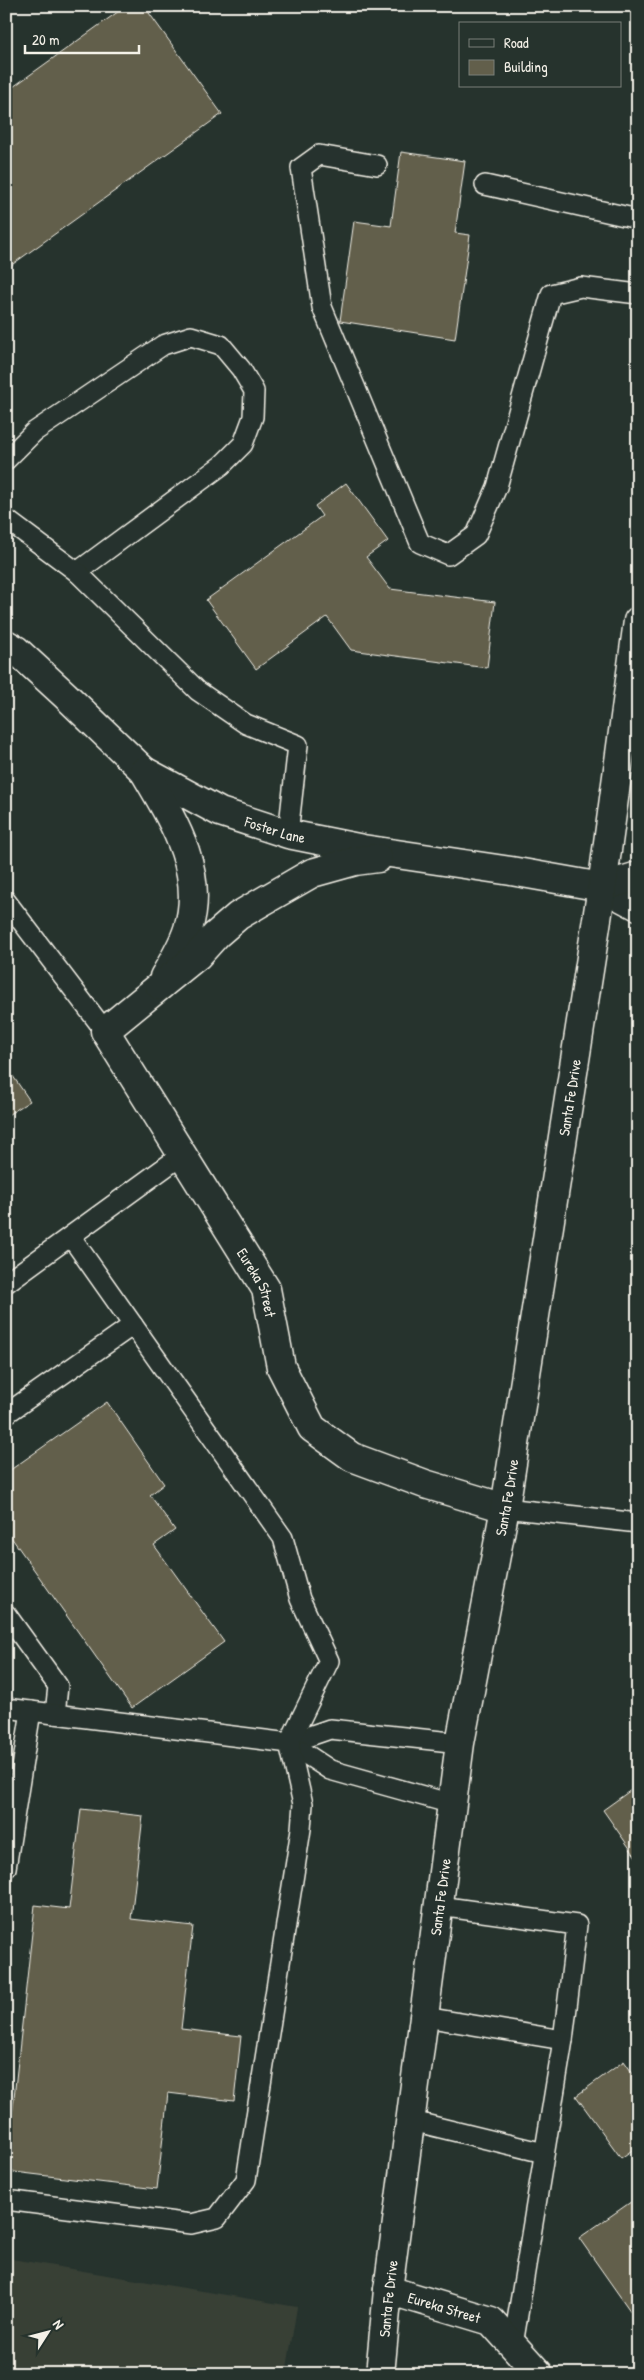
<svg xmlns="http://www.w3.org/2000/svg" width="644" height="2380" viewBox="0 0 644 2380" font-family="'Patrick Hand',sans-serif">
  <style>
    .built { fill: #384036 }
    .building { fill: #625f4b; stroke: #f4f1e8 }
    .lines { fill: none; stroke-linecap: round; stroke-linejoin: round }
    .lane-casing { stroke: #f4f1e8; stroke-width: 22 }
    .street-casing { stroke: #f4f1e8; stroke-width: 31 }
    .secondary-casing { stroke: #f4f1e8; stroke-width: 31 }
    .lane { stroke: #26332d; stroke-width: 19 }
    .street { stroke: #26332d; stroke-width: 28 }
    .secondary { stroke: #26332d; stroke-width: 28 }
    .labels { text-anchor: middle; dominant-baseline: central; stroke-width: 4.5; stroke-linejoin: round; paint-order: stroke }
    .street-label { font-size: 15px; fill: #f4f1e8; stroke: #26332d }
  </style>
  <rect width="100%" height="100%" fill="#26332d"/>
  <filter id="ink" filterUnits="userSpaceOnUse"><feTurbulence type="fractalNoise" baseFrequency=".02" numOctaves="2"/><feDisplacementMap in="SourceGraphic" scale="10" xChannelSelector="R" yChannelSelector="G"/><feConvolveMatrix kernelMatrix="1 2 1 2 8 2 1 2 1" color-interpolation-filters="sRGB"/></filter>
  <g filter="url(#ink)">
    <polygon class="built" points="6,2258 297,2307 286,2374 6,2374"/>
    <g class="building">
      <polygon points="126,6 144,6 222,114 6,269 6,92"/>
      <polygon points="401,152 465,161 455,233 470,235 455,339 340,321 354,221 391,226"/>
      <polygon points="346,483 388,541 366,557 390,589 495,602 487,668 351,650 327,617 256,669 206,600 322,516 315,506"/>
      <polygon points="6,1066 30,1101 6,1116"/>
      <polygon points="107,1402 164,1484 150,1495 175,1530 154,1545 224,1642 132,1708 6,1530 6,1473"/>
      <polygon points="638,1785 638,1860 603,1810"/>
      <polygon points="81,1809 143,1816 131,1919 193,1926 181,2029 241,2036 234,2101 168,2093 157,2189 6,2171 35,1905 69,1909"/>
      <polygon points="624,2061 638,2081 638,2146 621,2158 576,2096"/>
      <polygon points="638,2197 638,2322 579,2238"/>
    </g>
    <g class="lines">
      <g class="lane-casing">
        <g id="lane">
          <polyline points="377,165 319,155 301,168 322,307 420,543 448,555 476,535 497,487 551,294 581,287 638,294"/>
          <polyline points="485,185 638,219"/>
          <polyline points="6,460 34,432 163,345 191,336 221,345 241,369 254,391 253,417 243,444 222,465 77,572"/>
          <polyline points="6,519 77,572 198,691 246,724 298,745 288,834"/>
          <polyline points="6,901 105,1031"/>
          <polyline points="6,1283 182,1155"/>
          <polyline points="6,1414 133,1325"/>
          <polyline points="505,1508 638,1523"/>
          <polyline points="6,1614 58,1686 55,1714"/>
          <polyline points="6,1708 289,1743 330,1729 460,1743"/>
          <polyline points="289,1743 330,1770 452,1804"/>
          <polyline points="6,1868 31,1711"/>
          <polyline points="425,2017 563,2040 577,1925 439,1906"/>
          <polyline points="412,2121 544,2153"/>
          <polyline points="6,2200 191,2224 217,2218 246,2180 301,1829 303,1804 289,1743 329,1661 300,1599 283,1538 71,1237"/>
          <polyline points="513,2345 563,2040"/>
        </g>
      </g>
      <g class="street-casing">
        <g id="street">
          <path id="s1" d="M 160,986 L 105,1031 L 266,1289 L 281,1367 L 312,1428 L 352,1457 L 425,1484 L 505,1508"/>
          <path id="s2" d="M 388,2290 L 491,2321 L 539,2374"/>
        </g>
      </g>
      <g class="secondary-casing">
        <g id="secondary">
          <path id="s3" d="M 6,644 L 16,650 L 65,695 L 144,771 L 220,812 L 288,834 L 363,849 L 511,871 L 602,887 L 638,906"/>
          <path d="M 144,771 C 172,819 206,871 188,929 C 183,945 173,962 164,977"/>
          <polyline points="602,887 638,876"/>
          <polyline points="160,986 197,956 216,935 238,916 260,903 312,873 355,861 378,858"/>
          <path id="s4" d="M 380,2374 L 388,2290 L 460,1743 L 505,1508 L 602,887 L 638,621"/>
        </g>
      </g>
      <use href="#lane" class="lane"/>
      <use href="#street" class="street"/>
      <use href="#secondary" class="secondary"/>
    </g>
  </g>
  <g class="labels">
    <g class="street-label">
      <text stroke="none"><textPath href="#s3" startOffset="332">Foster Lane</textPath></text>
      <text stroke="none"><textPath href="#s4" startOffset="1291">Santa Fe Drive</textPath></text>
      <text stroke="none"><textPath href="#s1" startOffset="366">Eureka Street</textPath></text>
      <text stroke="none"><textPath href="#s4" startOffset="886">Santa Fe Drive</textPath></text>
      <text stroke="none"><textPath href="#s4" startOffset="481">Santa Fe Drive</textPath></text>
      <text stroke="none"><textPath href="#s4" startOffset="76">Santa Fe Drive</textPath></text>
      <text stroke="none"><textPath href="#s2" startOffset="59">Eureka Street</textPath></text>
    </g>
  </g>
  <rect width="644" height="2380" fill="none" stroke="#26332d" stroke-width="25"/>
  <rect x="12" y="12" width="619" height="2355" fill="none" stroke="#f4f1e8" stroke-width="2" filter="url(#ink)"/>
  <rect x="459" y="22" width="162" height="65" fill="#26332d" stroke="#787f78"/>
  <rect x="469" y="39" width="25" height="8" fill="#26332d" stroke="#787f78"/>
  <text x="504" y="48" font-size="15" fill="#f4f1e8">Road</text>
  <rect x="469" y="60" width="25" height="15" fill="#625f4b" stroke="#787f78"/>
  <text x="504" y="72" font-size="15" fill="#f4f1e8">Building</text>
  <g transform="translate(48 2332) rotate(54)" stroke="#26332d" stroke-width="4" paint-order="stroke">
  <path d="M0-4L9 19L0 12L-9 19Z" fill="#f4f1e8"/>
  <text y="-8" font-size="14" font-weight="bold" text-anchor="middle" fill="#f4f1e8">N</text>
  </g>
  <path d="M25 45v8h114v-8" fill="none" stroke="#f4f1e8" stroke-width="2.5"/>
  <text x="32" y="45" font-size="15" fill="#f4f1e8" stroke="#26332d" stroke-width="4" paint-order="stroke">20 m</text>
</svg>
